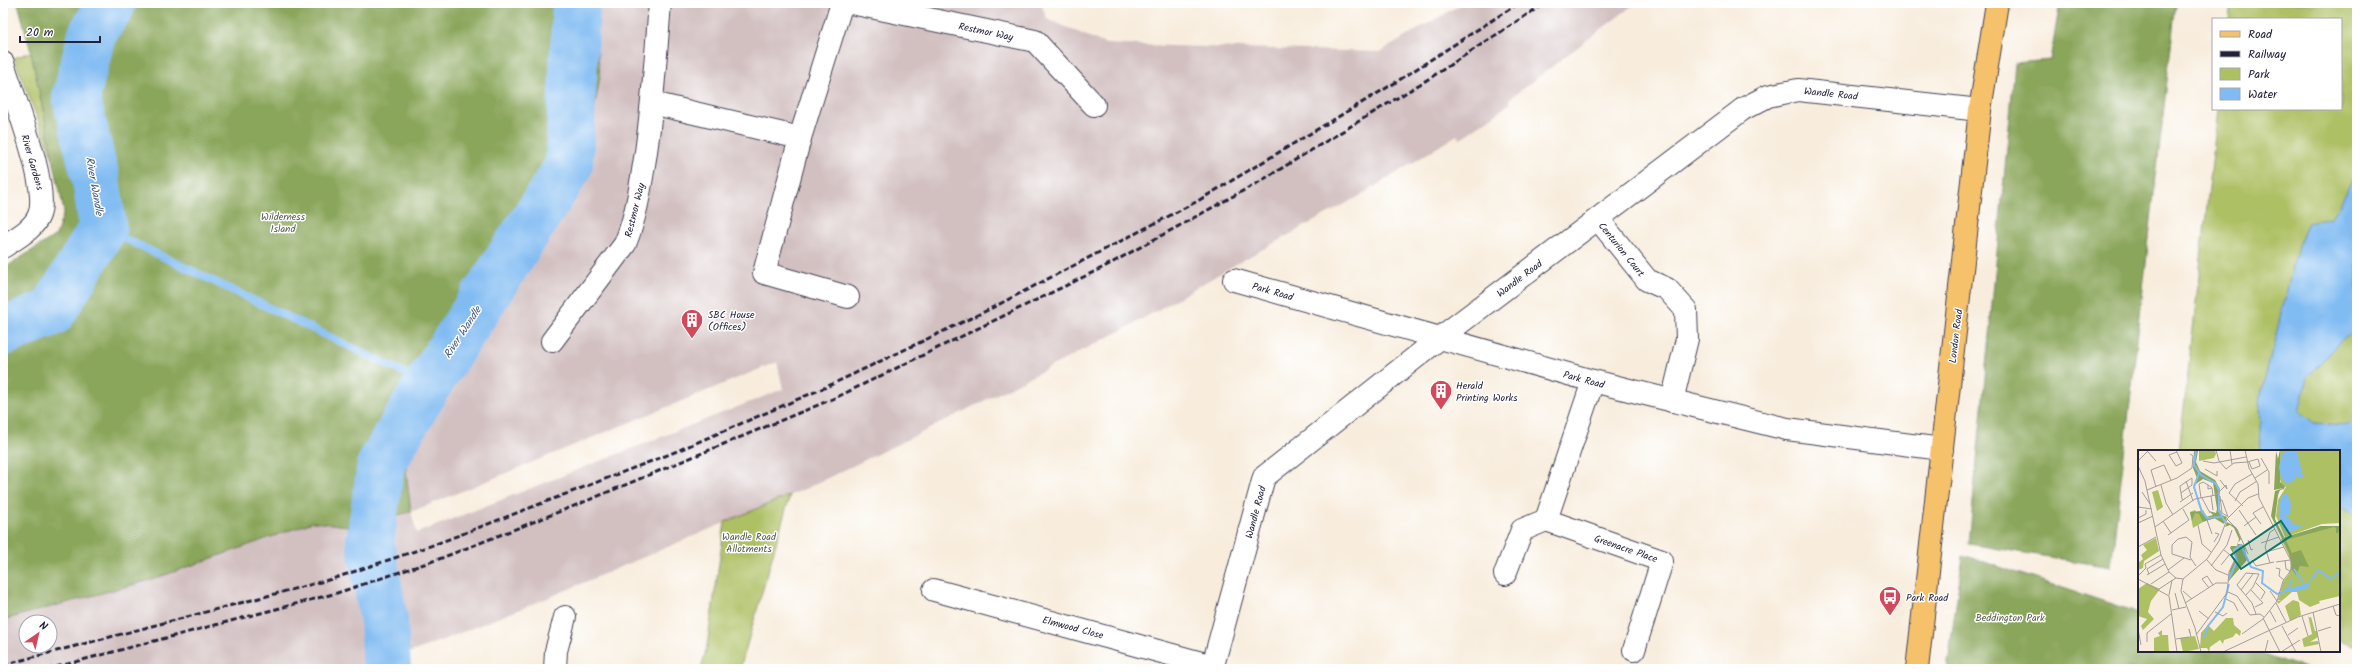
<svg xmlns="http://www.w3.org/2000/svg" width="2360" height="672" font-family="Kalam,sans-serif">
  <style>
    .industrial { fill: #d2bfc0; fill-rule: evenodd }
    .green { fill: #adc064; stroke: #687150 }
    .forest { fill: #8aa65a; stroke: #56644a }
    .water { fill: #80bbf2; stroke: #516e96 }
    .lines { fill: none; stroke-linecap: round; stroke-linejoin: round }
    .stream { stroke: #80bbf2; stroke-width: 8 }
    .river { stroke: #80bbf2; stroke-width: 48 }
    .street-casing { stroke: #424053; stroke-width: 24 }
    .primary-casing { stroke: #424053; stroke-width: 24 }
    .street { stroke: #fff; stroke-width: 22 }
    .primary { stroke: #f5c16b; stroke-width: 22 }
    .rail { stroke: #22223b; stroke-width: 3; stroke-dasharray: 6 3; stroke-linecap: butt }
    .labels { text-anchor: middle; stroke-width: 3; stroke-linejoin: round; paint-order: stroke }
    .street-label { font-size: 10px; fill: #22223b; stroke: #fff }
    .park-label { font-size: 10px; fill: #535949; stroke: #fff }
    .poi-label { font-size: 10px; fill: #22223b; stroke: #fff; text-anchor: start }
    .water-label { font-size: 11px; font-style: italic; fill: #43587b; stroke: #fff }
    .inset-river { fill: none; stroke: #80bbf2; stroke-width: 2 }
    .inset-road { fill: none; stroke: #a29c9c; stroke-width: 1 }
    .view { fill: #0f766e; fill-opacity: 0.15; stroke: #0f766e; stroke-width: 2 }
    .inset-edge { fill: none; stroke: #22223b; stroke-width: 2 }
  </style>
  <rect width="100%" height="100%" fill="#fff"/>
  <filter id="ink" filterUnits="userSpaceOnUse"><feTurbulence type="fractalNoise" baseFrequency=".025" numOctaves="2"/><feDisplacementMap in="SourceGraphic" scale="8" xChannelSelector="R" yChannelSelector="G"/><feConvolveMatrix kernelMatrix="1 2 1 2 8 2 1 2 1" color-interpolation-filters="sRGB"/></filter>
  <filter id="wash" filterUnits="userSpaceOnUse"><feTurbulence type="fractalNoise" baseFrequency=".012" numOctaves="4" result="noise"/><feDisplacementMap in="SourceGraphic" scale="16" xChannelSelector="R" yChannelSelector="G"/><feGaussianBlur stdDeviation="0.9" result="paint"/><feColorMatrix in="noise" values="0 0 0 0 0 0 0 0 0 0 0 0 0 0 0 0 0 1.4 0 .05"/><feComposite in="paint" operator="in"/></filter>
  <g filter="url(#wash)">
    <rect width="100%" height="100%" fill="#f8eddd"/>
    <path class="industrial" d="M 593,3 L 1041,3 L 1047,19 L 1106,44 L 1380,52 L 1463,3 L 1636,3 L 1509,99 L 1511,103 L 1460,139 L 1457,135 L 1358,197 L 1243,260 L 1132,325 L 929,429 L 807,488 L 538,602 L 407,654 L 351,669 L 3,669 L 3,620 L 154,579 L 313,522 L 348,526 L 410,512 L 406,470 L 421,402 L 582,183 L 600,76 ZM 777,362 L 783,389 L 417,533 L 411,512 ZM 26,622 L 50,622 L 50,646 L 26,646 Z"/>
    <g class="green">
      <polygon points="2231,3 2357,3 2357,646 2339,640 2339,451 2179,451 2218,109 2341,109 2341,19 2229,19"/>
      <polygon points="31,52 53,159 14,58"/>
      <polygon points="790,495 740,669 701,669 707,646 725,522"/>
    </g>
    <g class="forest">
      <polygon points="18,3 593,3 600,76 582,183 421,402 406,470 411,512 348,526 313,522 154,579 3,620 3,269 56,235 64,212 31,52"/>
      <polygon points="2060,3 2176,3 2111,567 1969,544 2015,63 2050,60"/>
      <polygon points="1963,555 2139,613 2139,651 2254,651 2308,669 1947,669"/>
    </g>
    <polygon class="water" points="2357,171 2357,330 2340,341 2307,378 2299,411 2314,423 2347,425 2357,423 2357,515 2339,507 2339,451 2261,451 2259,402 2297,250 2308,222 2331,217 2341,202"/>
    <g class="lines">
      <polyline class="stream" points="103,228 428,384"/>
      <g class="river">
        <polyline points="3,332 52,312 103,228 96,179 76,97 92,34 112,3"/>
        <polyline points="387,669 384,621 370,541 381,464 428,384 569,166 576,3"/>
      </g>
    </g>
  </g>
  <g filter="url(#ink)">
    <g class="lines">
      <g class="street-casing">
        <g id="street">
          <polyline points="842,3 800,138 764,273 848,297"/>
          <polyline points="851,3 1035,41 1094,105"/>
          <path d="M 3,63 C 13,95 50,187 39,215 C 33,230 16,238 3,247"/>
          <polyline points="652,103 800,138"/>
          <polyline points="1598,219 1647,280 1667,289 1686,310 1687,339 1672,401"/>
          <polyline points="1234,280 1593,381 1787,429 1942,449"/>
          <path d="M 552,341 L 625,244 C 637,215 641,183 646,152 C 653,102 656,53 660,3"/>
          <polyline points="1546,520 1593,381"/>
          <polyline points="1505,574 1522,530 1546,520 1662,561 1634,650"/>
          <polyline points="934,590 1213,666"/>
          <polyline points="555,669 556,651 565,617"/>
          <polyline points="1212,669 1264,477 1440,338 1743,109 1768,96 1798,90 1980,110"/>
        </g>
      </g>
      <g class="primary-casing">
        <polyline id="primary" points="1917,669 1980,110 1997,3"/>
      </g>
      <use href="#street" class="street"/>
      <use href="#primary" class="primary"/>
      <g class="rail">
        <polyline points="3,665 332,579 436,544 670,454 824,388 988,310 1196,202 1393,84 1519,3"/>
        <polyline points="48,669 337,593 439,559 579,504 835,398 1104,267 1259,182 1430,78 1545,3"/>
      </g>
    </g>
  </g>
  <defs>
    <g id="building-pin" transform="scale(1.15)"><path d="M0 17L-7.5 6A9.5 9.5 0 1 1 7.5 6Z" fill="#d1495b" stroke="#fff"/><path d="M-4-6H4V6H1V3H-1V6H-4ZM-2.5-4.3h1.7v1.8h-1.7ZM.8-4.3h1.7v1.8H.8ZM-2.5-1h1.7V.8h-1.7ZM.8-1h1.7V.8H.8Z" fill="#fff"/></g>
    <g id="bus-pin" transform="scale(1.15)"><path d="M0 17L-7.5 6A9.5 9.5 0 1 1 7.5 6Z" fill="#d1495b" stroke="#fff"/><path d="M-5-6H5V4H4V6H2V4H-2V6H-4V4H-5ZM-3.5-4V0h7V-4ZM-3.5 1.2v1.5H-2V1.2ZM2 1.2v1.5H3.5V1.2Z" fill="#fff"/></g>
  </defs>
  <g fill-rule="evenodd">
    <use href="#building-pin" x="692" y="320"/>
    <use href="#building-pin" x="1441" y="391"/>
    <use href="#bus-pin" x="1890" y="597"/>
  </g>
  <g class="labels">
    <g class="street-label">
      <text transform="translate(986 31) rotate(12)" y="4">Restmor Way</text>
      <text transform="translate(1831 93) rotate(6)" y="4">Wandle Road</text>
      <text transform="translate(33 162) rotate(74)" y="4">River Gardens</text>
      <text transform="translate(634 210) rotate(-76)" y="4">Restmor Way</text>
      <text transform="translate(1622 249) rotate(51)" y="4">Centurion Court</text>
      <text transform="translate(1519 278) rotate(-37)" y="4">Wandle Road</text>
      <text transform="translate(1273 291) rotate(16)" y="4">Park Road</text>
      <text transform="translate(1955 336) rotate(-83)" y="4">London Road</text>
      <text transform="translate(1584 379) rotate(15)" y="4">Park Road</text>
      <text transform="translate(1255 512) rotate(-75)" y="4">Wandle Road</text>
      <text transform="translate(1626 548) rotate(19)" y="4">Greenacre Place</text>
      <text transform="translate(1073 627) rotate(15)" y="4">Elmwood Close</text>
    </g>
    <g class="park-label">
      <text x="283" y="220">Wilderness<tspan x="283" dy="12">Island</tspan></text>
      <text x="749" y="540">Wandle Road<tspan x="749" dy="12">Allotments</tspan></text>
      <text x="2010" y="621">Beddington Park</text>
    </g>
    <g class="poi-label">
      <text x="708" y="318">SBC House<tspan x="708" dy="12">(Offices)</tspan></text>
      <text x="1456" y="389">Herald<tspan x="1456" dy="12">Printing Works</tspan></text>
      <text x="1906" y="601">Park Road</text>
    </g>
    <g class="water-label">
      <text transform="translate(95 186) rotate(80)" y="4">River Wandle</text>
      <text transform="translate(462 332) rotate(-57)" y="4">River Wandle</text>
    </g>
  </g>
  <g transform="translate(2138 450)">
    <rect width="202" height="202" fill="#f8eddd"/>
    <path d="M 61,0 L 77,0 L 78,4 L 76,8 L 61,11 ZM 142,0 L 202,0 L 202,73 L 184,74 L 147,87 L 138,66 L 140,50 L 148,37 L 143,33 L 140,22 ZM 20,40 L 25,57 L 19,61 L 14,42 ZM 57,60 L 59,63 L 65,60 L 70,69 L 55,78 L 52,62 ZM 183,76 L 202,76 L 202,146 L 181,151 L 182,153 L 172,157 L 161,150 L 159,142 L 154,142 L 140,154 L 139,151 L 143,151 L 140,150 L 145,132 L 151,124 L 154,112 L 143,89 ZM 18,88 L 21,101 L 6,111 L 5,118 L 0,120 L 0,113 L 5,109 L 3,105 L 9,100 L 5,95 ZM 9,133 L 22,139 L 13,151 L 10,162 L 16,169 L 5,180 L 3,176 L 9,169 L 0,166 L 0,139 ZM 155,150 L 161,152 L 163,165 L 152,171 L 147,156 ZM 170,165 L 170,168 L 173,167 L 177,181 L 179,181 L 180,187 L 172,192 L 180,191 L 181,194 L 166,197 L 164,189 L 174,184 ZM 88,168 L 95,168 L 96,175 L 103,181 L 102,186 L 98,183 L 95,187 L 86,190 L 85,194 L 82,190 L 72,197 L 71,202 L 69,198 L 62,198 L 63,183 L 70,175 L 76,181 ZM 24,180 L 24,185 L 30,185 L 31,202 L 16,202 L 16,188 L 22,186 L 20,183 ZM 57,186 L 61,199 L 45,202 L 42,188 Z" fill="#adc064"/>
    <path d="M 56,0 L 60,1 L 58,12 L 62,21 L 77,30 L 82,39 L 82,59 L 84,65 L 89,67 L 86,74 L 76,68 L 65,72 L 61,64 L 57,63 L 54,71 L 52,62 L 63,61 L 59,50 L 68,67 L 75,65 L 71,61 L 78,63 L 79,59 L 75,33 L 65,29 L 55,36 L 59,28 L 55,18 ZM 142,0 L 142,32 L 147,36 L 146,39 L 142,40 L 140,45 L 137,69 L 146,87 L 144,88 L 183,76 L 202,76 L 200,83 L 198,83 L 198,78 L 196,77 L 148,90 L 154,103 L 163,100 L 171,117 L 162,116 L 158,125 L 154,120 L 151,103 L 133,66 L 137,41 L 145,38 L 136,40 L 138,1 L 140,9 ZM 89,72 L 98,77 L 103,89 L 99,94 L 104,94 L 107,98 L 109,110 L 90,132 L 92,120 L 98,108 L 92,98 L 93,96 L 99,96 L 100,93 L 101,89 L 96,78 L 92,75 L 87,77 Z" fill="#8aa65a"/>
    <path d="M 153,0 L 159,0 L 165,27 L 161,29 L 159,24 L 157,30 L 149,34 L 143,27 L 141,17 L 144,4 ZM 146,43 L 150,45 L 153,54 L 152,65 L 147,66 L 151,68 L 155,74 L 165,76 L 151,83 L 147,81 L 142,70 L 142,51 ZM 174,127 L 170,138 L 160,141 L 148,142 L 153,138 L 170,133 Z" fill="#80bbf2"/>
    <path class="inset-river" d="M 58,0 L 56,15 L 63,25 L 78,34 L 81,40 L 81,61 L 87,72M 61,23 L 56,37 L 64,62 L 69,68 L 83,67M 156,119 L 165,132M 91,129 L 99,111 L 96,100 L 103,95 L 113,117 L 125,121 L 124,133 L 139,144 L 151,140M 174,129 L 180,120 L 193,129 L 202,122M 144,143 L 151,137 L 154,130M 66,187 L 70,176 L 85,157 L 91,134"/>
    <path class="inset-road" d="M 38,0 L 44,13 L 38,16 L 31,5 L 39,2M 78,0 L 81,11 L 88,19 L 96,13 L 109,12M 92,0 L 94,14M 107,0 L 111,18 L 120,34 L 121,48 L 153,111 L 153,120 L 145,131 L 139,151 L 125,169M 10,2 L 18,11M 123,8 L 131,22 L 131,34M 0,11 L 11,0M 65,11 L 76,13 L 108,7M 109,12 L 120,9 L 122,16 L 114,19 L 111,12M 0,16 L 7,31 L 23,105 L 31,122 L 38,128 L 45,129M 67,19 L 79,26 L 79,21M 117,28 L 129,20M 82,30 L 89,39 L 88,35M 48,31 L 55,51M 23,35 L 28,53 L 35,65M 18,37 L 13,20 L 26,15 L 33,30M 74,38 L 70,39 L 70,35 L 73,37 L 74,38 L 75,46M 9,40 L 39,28 L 54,18 L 55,6 L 52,4M 4,42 L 12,54M 43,43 L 54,35 L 54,28 L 42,36 L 42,37 L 44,49 L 45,50M 73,46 L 75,60M 82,46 L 84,63 L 89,66M 63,48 L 61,34 L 65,32 L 70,35M 64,48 L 72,63M 0,49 L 0,57 L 14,59M 81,50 L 84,50 L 90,67M 97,51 L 102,42 L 119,31M 42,52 L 55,43M 105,56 L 91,43 L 97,34 L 114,24M 101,60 L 118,85M 0,68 L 8,64 L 8,60M 89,69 L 99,79 L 110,104M 25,71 L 33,83M 0,73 L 15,66M 123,74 L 115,63 L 125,57M 60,75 L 64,94 L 73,102M 106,76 L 118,67M 17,77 L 57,49 L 78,45 L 88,35M 74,84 L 69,70 L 76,68M 30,85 L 51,70 L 45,59M 110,90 L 113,100 L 115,99M 76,92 L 81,84 L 77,83M 123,93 L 141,87M 0,97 L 18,87M 128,102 L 146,97M 68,109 L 78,120 L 90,125M 53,110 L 34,104 L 34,95 L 40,89 L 48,87 L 54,92 L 52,107 L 58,116M 114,110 L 118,116 L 136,112M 147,111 L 148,119 L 152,121M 138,112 L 152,110M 132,113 L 127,97 L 132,82 L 137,79M 83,115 L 92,104M 73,116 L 89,95 L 94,80M 138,118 L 142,119 L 141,126 L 146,130M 30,120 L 46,108M 11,124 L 9,119 L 25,109M 9,125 L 27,114M 0,126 L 8,118 L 7,114 L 23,105M 0,129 L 31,146 L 39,202M 118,133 L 127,142 L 123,149M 13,134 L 31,122M 71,138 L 64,129 L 69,126 L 75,135M 21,139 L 38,128M 103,140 L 115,124M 113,140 L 125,153 L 117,157M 45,141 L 54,149M 132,141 L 139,151M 90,142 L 99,146 L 112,165 L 122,164 L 126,167M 37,143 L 41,159M 31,145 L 34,130M 108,145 L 115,137 L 121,124 L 108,123 L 99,135 L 114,153 L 118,164M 88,149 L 96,153 L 100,161M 47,153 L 78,133 L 89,133M 138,153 L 148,172M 195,156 L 198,165 L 202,166M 34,160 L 48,157M 61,161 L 71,169M 132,161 L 138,172M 77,162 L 85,166 L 89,163M 175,162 L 183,202M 164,166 L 170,186M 125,168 L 142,202M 144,176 L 158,202M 0,179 L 3,195M 180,181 L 193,177M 52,183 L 51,179 L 53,187M 104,184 L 125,169M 58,185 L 89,143 L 91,122 L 97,109 L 86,100M 150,185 L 160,178M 38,189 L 51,187M 9,192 L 9,183 L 33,164M 63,202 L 57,178 L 43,141 L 45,129 L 69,109 L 81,91 L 89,69 L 110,48 L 120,44M 85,202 L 160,167 L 202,154M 127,202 L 130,190M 143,202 L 162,190"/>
    <path class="view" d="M 143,71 L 153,86 L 103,119 L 93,105 Z"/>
    <rect width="202" height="202" class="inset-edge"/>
  </g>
  <rect width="2360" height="672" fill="none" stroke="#fff" stroke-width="16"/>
  <rect x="2212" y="18" width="130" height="92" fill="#ffffff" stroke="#a7a7b1"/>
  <rect x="2220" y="31" width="20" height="6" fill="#f5c16b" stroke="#a7a7b1"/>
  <text x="2248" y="38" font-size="12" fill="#22223b">Road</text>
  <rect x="2220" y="51" width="20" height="6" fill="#22223b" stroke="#a7a7b1"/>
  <text x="2248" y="58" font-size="12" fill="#22223b">Railway</text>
  <rect x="2220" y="68" width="20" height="12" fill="#adc064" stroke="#a7a7b1"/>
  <text x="2248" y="78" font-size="12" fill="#22223b">Park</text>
  <rect x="2220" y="88" width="20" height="12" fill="#80bbf2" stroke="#a7a7b1"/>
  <text x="2248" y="98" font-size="12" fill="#22223b">Water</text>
  <g transform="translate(38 634) rotate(34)"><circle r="19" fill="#ffffff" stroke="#a7a7b1"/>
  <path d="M0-3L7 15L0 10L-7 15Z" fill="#d1495b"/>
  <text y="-6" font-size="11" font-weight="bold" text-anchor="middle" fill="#22223b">N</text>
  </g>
  <path d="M20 36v6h80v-6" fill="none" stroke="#22223b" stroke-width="2"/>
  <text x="26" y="36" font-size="12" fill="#22223b" stroke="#ffffff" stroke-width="3" paint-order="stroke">20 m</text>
</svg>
